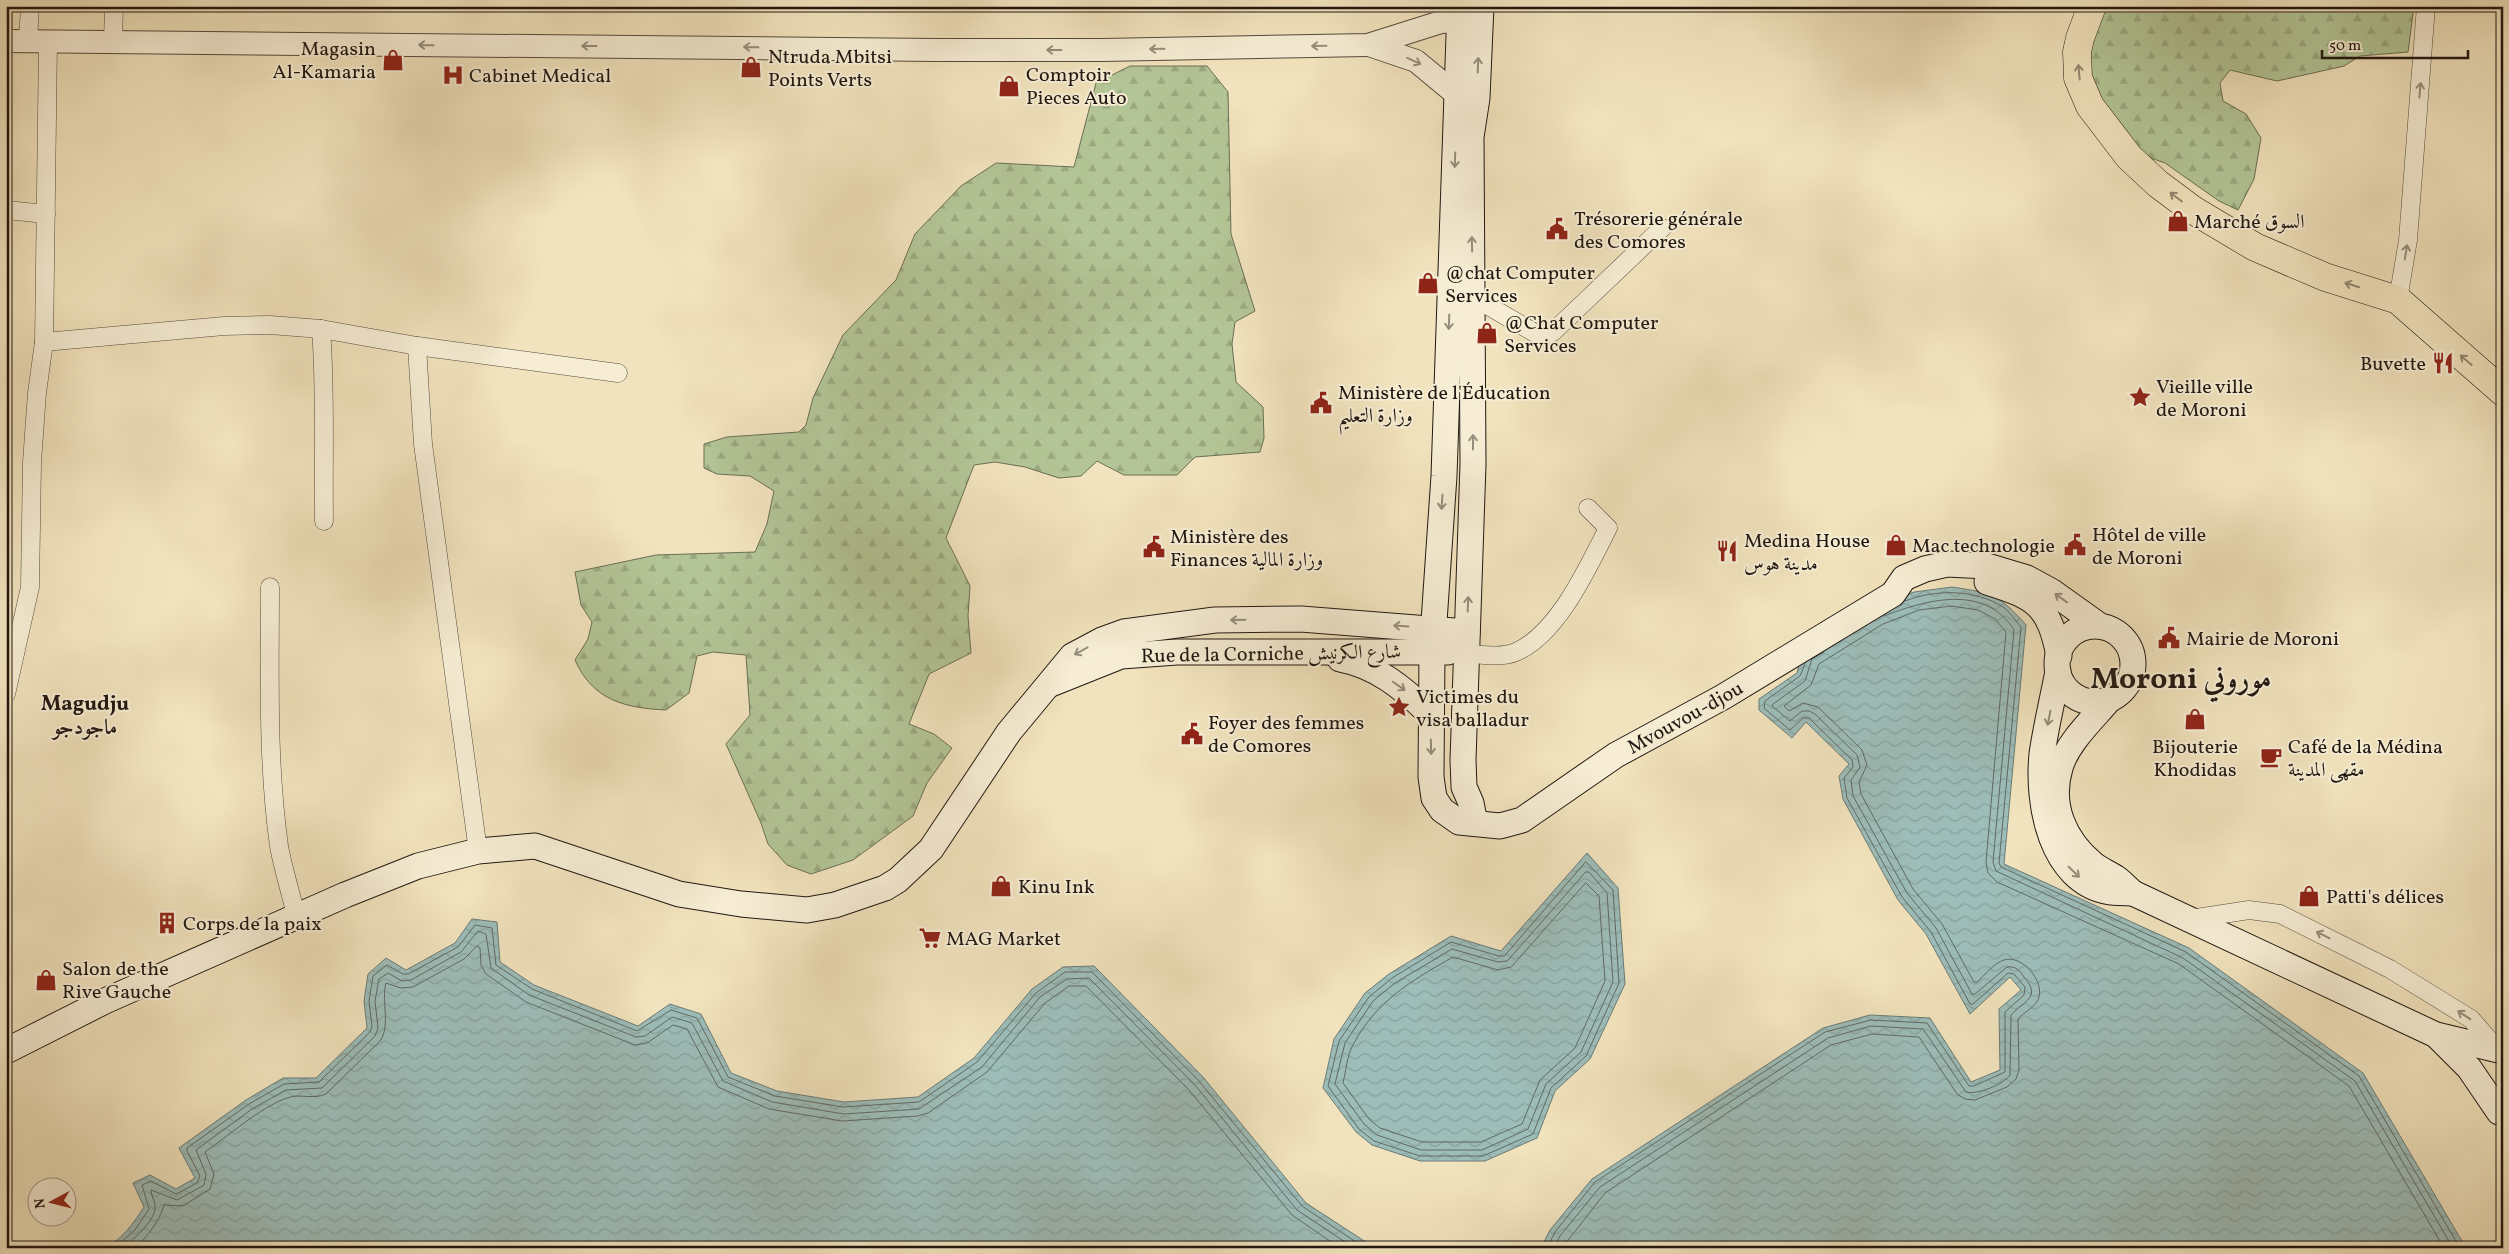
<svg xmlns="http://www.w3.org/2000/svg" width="2509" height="1254" font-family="Vollkorn,Amiri,serif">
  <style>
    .forest { fill: url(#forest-firs); stroke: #6a6e54 }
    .water { fill: url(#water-waves); stroke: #6b7b76 }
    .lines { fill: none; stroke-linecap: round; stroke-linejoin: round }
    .shore { stroke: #5f6a65; stroke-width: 1 }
    .minor-casing { stroke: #554a3c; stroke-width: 19 }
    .tertiary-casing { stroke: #554a3c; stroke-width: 24 }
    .secondary-casing { stroke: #211711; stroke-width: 27 }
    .primary-casing { stroke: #211711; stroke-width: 29 }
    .minor { stroke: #f6edd4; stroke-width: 18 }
    .tertiary { stroke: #f6edd4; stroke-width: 22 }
    .secondary { stroke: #f6edd4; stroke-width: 25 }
    .primary { stroke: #f1e3bd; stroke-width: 28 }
    .oneway { stroke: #968d7c }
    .oneway2 { stroke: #938770 }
    .labels { text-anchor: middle; stroke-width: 4; stroke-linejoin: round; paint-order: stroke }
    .poi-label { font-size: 20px; fill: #211711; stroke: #f6edd4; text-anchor: start }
    .street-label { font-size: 20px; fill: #211711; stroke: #f6edd4 }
    .neighbourhood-label { font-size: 21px; font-weight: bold; fill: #211711; stroke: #f6edd4 }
    .town-label { font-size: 30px; font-weight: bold; fill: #211711; stroke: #f6edd4 }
  </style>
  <defs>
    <pattern id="forest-firs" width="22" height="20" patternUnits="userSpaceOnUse" patternTransform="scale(1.25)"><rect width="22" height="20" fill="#b3c596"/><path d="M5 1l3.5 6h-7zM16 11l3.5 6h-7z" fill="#9aa880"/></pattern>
    <pattern id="water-waves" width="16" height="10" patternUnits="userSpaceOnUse" patternTransform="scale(1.25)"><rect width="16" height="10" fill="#9dbdb9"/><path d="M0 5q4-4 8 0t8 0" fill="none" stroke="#87a29e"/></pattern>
  </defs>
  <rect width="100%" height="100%" fill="#f1e3bd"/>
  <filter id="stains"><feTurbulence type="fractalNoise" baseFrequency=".004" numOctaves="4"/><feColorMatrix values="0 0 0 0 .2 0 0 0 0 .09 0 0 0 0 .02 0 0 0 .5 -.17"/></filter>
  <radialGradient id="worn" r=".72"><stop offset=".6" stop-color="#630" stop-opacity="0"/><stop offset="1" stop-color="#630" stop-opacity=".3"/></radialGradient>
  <g class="forest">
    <polygon points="2108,6 2414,6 2408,52 2360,56 2344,66 2277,81 2230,70 2220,83 2223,101 2246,114 2261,138 2254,179 2238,210 2219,201 2165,163 2136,153 2083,72 2091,22"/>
    <path d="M 1130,66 L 1207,66 L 1228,92 L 1231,234 L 1255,311 L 1235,322 L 1232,344 L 1236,382 L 1263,407 L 1264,438 L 1260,452 L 1195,457 L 1177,475 L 1124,475 L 1097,461 L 1081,476 L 1059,478 L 1025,467 L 995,462 L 974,465 L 946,538 L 970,586 L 968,616 L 971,653 L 929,674 L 909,724 L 934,734 L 952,748 L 927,783 L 913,816 L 853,860 L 811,874 L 787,865 L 768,844 L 761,823 L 726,744 L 750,715 L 746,655 L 713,652 L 697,656 L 689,693 L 666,710 C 626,708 593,701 575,660 L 588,639 L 592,622 L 581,605 L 575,572 L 656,555 L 755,552 L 767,524 L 774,491 L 750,476 L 717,474 L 704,468 L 704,444 L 727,437 L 799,432 L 806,425 L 813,398 L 843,335 L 896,280 L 915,234 L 961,186 L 996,163 L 1074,167 L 1096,83 Z"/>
  </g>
  <g class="water">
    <path d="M 1952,587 C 1991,593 1999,594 2026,625 L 2004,864 L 2189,948 L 2363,1073 L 2466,1248 L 1541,1248 L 1550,1230 L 1592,1179 L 1823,1028 L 1870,1015 L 1930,1018 L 1971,1082 L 2000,1070 L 1999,1009 L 2021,990 L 2010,977 L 1970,1014 L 1926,934 L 1898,900 L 1843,799 L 1839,776 L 1849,764 L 1806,722 L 1792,738 L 1759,710 L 1759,699 L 1797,673 L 1802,652 L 1875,607 L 1914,592 Z"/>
    <polygon points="1587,853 1618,888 1625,984 1590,1059 1555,1091 1537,1138 1485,1161 1420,1161 1372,1145 1356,1132 1323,1088 1334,1039 1365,993 1389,974 1451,936 1501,951"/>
    <path d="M 472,919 L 497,922 L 500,962 L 534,985 L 638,1026 L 670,1004 L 701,1014 L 731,1073 L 777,1091 L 844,1102 L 918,1097 L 974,1058 L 1032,989 L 1063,967 L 1094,966 L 1203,1077 L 1306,1203 L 1375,1248 L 101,1248 C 120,1244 134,1222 144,1207 L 133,1183 L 150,1175 L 176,1189 L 195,1178 L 179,1148 L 246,1100 L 283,1078 L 316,1078 L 367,1028 L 364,1001 L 368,974 L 386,958 L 406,970 L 455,943 Z"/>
  </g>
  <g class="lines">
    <g class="shore">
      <path d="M 1905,601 C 1935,589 1975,589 2003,607 C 2009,611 2016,621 2021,627 L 1999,863 L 2001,867 L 2186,952 L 2359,1076 L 2460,1248"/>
      <path d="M 1884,616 C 1925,600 1985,583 2014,630 L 1993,862 L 1996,871 L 2183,958 L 2355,1081 L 2453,1248"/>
      <polygon points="1586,862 1613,890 1619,983 1586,1056 1551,1088 1533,1134 1483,1156 1420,1156 1374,1141 1359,1129 1328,1086 1339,1041 1369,997 1392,978 1451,942 1499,956 1504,956"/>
      <polygon points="1586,872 1589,872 1607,893 1613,982 1581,1052 1546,1084 1528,1129 1482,1150 1421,1150 1377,1135 1364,1124 1335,1084 1345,1043 1373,1001 1395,983 1452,949 1498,962 1507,961"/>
      <path d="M 1586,883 L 1599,896 L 1605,981 L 1575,1048 L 1540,1080 L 1522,1124 L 1481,1142 L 1422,1142 L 1380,1128 L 1369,1119 L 1343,1083 C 1346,1071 1347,1055 1353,1045 C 1376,1001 1411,981 1453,957 L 1498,970 L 1511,967 Z"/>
      <polyline points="114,1248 135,1230 149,1209 142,1185 151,1181 176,1194 197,1183 200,1176 187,1151 187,1148 249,1104 284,1084 319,1082 370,1032 372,1027 369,1001 373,976 387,965 403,974 408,974 458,947 475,925 492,928 496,965 532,989 637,1031 671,1010 697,1018 728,1077 775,1096 843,1107 919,1102 977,1062 1036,993 1065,972 1092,972 1199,1081 1302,1206 1365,1248"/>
      <path d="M 123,1248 C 133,1240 157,1219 155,1206 C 155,1200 151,1196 151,1190 L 177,1200 L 204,1185 L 206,1174 L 196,1150 L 252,1109 L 286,1090 L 322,1088 L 375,1036 L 378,1028 L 375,1001 L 379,979 L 388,973 L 402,981 L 411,980 L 461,952 L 478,931 L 486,934 L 491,968 L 529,995 L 636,1037 L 645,1036 L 672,1017 L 692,1023 L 723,1081 L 772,1102 L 844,1114 L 919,1109 L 982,1067 L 1040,997 L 1067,979 L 1089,978 L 1195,1085 L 1297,1210 L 1354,1248"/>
      <path d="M 135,1248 C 148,1236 159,1222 164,1205 L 183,1206 L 210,1189 L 214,1174 L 205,1152 C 228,1136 261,1107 287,1098 C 299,1093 313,1100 326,1094 L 380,1041 C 391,1026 381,1001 386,983 L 401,988 L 413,987 L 464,959 L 477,946 L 480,948 L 481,965 L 486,974 L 526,1002 L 635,1045 L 647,1043 L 673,1025 L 687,1029 L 718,1087 L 769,1109 L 842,1121 L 918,1116 L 928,1113 L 987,1072 L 1045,1003 L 1069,986 L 1086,986 L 1189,1090 L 1292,1215 L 1340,1248"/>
      <polyline points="1547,1248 1555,1232 1595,1182 1825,1032 1871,1020 1927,1023 1969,1086 1974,1086 2005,1072 2005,1012 2024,995 2025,987 2014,974 2008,973 1973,1004 1970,1004 1931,932 1902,897 1847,798 1844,778 1853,767 1852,760 1809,718 1803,718 1790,730 1764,708 1765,701 1800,676 1805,664"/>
      <path d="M 1554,1248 L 1560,1236 L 1600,1187 L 1828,1038 L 1871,1026 L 1923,1029 L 1966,1092 C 1978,1095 2004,1084 2010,1075 L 2011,1015 C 2024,1001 2042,997 2024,977 C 2019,970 2016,966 2007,967 L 1975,994 L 1972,994 L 1936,928 L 1907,893 L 1853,796 L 1851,780 L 1860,767 L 1857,755 L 1815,714 L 1809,711 L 1802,711 L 1790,721 L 1772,706 L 1773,704 L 1805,681 L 1812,659 L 1824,652"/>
      <path d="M 1562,1248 L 1605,1193 L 1831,1045 L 1872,1034 L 1919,1037 L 1957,1094 L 1965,1099 L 1975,1100 L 2007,1087 L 2016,1079 L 2019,1070 L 2018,1019 C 2024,1012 2034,1008 2038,1000 C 2046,982 2022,954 2004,960 C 1994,963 1985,975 1977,982 L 1974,982 L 1942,924 L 1913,889 L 1861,794 L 1859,782 L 1867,765 L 1862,750 L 1818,707 L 1803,703 L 1789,711 L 1784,706 L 1811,685 L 1819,664 L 1883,624 L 1919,610 L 1951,606 L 1978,610 L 1995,619 L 2006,632 L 1986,862 L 1988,873 L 1997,882 L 2179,964 L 2349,1086 L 2444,1248"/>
    </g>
    <g class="minor-casing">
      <g id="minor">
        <polyline points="28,41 30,6"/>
        <polyline points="113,41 114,6"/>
        <polyline points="6,210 46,214"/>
        <polyline points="1462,296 1473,297 1542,337 1553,332 1662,228"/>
        <polyline points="2398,300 2408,240 2426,6"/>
        <path d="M 321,329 C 326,393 323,457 324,521"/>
        <polyline points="44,342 224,326 270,325 321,329 417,346 618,373"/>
        <polyline points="417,346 423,444 478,851"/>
        <path d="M 270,587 C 270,674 267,760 279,846 C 283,869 291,893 296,916"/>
        <path d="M 1466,653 C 1481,655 1502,658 1516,652 C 1558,634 1588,567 1608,528 L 1588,508"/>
        <polyline points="6,694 30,587 32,462 37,393 44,342 48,41"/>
        <polyline points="2190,919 2249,910 2280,914 2390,969 2471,1019 2498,1050"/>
      </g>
    </g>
    <g class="tertiary-casing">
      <g id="tertiary">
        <polyline points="6,41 936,50 1102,50 1368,45 1441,22 1476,20"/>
        <polyline points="1369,45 1416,61 1457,95 1472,97"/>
      </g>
    </g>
    <g class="secondary-casing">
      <g id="secondary">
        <polyline points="1460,6 1444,476 1432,651 1431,777 1434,798 1442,810 1459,822 1500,826 1522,820 1616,755 1723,697 1893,594 1904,578 1925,569 1947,564 1987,566 2027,578 2051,591 2100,626"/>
        <path d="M 1987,582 C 2035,597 2049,604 2059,656"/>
        <circle cx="2095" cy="664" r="38"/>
        <path d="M 1340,659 C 1377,666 1403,688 1430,714"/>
        <path d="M 2058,671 C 2053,698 2046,726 2042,754 C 2037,803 2050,882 2110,892 C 2117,893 2126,893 2133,893"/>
        <polyline points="1051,684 1121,656 1177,652 1448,652"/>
        <path d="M 2109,700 C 2092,720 2067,743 2060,768 C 2049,805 2064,840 2093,864 C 2100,870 2109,873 2116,878 C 2122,882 2127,888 2133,893 L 2436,1035 L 2503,1051"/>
        <polyline points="1475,823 1471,803 1464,787 1463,760 1473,464 1471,137 1477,98 1481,6"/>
        <polyline points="2436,1035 2469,1068 2499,1112"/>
        <polyline points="6,1051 105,1001 345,895 418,866 478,851 535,846 679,894 741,904 807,910 835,905 885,888 898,880 931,849 1009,732 1072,656 1102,640 1124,632 1215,620 1301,619 1467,632"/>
      </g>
    </g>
    <g class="primary-casing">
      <polyline id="primary" points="2092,6 2080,38 2077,52 2078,78 2090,106 2129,157 2158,184 2193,210 2255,247 2325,277 2398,300 2503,392"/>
    </g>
    <use href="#minor" class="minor"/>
    <use href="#tertiary" class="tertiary"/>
    <use href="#secondary" class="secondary"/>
    <use href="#primary" class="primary"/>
  </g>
  <defs><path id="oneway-shaft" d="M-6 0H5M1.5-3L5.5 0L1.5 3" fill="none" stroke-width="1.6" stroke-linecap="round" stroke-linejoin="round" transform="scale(1.25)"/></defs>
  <g class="oneway">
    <use href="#oneway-shaft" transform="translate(426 45) rotate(-179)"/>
    <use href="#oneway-shaft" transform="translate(589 46) rotate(-180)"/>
    <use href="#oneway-shaft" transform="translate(1319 46) rotate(179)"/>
    <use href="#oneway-shaft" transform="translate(751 47) rotate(-179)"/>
    <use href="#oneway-shaft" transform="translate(1157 49) rotate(179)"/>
    <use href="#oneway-shaft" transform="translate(1054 50) rotate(180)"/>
    <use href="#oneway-shaft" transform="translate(1414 61) rotate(25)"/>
    <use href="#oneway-shaft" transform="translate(1478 65) rotate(-88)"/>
    <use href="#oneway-shaft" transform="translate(2420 90) rotate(-85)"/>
    <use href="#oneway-shaft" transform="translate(1455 160) rotate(92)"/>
    <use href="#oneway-shaft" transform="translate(1472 244) rotate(-91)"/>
    <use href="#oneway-shaft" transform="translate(2406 252) rotate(-81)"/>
    <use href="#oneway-shaft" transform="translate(1449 322) rotate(92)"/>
    <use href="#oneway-shaft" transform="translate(1473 442) rotate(-90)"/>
    <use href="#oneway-shaft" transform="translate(1442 502) rotate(94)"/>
    <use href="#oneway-shaft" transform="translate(2061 598) rotate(-144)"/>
    <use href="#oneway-shaft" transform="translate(1468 604) rotate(-88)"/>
    <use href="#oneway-shaft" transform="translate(1238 620) rotate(179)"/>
    <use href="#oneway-shaft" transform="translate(1401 626) rotate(-176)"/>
    <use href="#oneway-shaft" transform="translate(1081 651) rotate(151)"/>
    <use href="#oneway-shaft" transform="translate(1399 686) rotate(35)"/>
    <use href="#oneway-shaft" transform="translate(2049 718) rotate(101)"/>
    <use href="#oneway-shaft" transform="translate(1431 747) rotate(89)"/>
    <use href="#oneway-shaft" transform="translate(2074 872) rotate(44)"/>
    <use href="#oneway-shaft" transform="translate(2323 935) rotate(-153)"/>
    <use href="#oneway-shaft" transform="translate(2464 1015) rotate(-147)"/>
  </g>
  <g class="oneway2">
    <use href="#oneway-shaft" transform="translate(2079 72) rotate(-95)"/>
    <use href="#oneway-shaft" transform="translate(2176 197) rotate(-143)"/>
    <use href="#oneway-shaft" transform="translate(2352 285) rotate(-162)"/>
    <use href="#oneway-shaft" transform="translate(2466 360) rotate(-139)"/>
  </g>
  <defs>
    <g id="shop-bare" transform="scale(1.725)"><path d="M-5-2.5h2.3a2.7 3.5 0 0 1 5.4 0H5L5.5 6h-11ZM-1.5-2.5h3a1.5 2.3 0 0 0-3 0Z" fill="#8f2418" stroke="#f6edd4" stroke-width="2.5" paint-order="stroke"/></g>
    <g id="hospital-bare" transform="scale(1.725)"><path d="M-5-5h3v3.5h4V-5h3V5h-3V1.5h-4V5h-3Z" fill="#8f2418" stroke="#f6edd4" stroke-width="2.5" paint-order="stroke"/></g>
    <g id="civic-bare" transform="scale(1.725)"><path d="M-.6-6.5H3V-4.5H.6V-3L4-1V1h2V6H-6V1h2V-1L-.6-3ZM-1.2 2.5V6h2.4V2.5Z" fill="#8f2418" stroke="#f6edd4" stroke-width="2.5" paint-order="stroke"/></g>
    <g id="restaurant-bare" transform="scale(1.725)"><path d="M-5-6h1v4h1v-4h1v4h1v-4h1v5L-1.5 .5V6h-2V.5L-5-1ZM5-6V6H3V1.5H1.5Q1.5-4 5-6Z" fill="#8f2418" stroke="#f6edd4" stroke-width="2.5" paint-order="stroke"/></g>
    <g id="sight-bare" transform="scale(1.725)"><path d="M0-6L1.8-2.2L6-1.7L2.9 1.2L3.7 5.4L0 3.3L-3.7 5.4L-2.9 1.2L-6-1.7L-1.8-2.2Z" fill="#8f2418" stroke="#f6edd4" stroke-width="2.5" paint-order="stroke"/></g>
    <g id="cafe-bare" transform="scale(1.725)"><path d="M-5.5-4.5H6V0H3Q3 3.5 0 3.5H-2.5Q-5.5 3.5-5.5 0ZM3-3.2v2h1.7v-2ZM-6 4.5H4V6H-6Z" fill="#8f2418" stroke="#f6edd4" stroke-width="2.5" paint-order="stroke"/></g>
    <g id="building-bare" transform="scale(1.725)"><path d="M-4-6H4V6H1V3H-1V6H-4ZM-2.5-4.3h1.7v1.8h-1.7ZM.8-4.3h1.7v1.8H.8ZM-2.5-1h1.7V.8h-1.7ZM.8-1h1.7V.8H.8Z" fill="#8f2418" stroke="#f6edd4" stroke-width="2.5" paint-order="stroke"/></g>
    <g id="supermarket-bare" transform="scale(1.725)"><path d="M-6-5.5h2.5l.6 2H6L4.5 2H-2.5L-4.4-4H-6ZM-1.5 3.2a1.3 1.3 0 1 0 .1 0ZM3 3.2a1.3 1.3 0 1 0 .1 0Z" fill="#8f2418" stroke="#f6edd4" stroke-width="2.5" paint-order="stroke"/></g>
  </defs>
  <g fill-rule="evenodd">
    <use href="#shop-bare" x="393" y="60"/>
    <use href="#shop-bare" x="751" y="67"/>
    <use href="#hospital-bare" x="453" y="75"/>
    <use href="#shop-bare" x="1009" y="86"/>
    <use href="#shop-bare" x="2178" y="221"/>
    <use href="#civic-bare" x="1557" y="229"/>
    <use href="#shop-bare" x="1428" y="283"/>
    <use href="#shop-bare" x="1487" y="333"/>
    <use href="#restaurant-bare" x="2443" y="363"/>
    <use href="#sight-bare" x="2140" y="397"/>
    <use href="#civic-bare" x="1321" y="403"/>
    <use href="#shop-bare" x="1896" y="545"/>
    <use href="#civic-bare" x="2075" y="545"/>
    <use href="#civic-bare" x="1154" y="547"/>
    <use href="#restaurant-bare" x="1727" y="551"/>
    <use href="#civic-bare" x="2169" y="638"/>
    <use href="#sight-bare" x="1399" y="707"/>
    <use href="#shop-bare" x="2195" y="719"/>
    <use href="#civic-bare" x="1192" y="734"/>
    <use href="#cafe-bare" x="2271" y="757"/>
    <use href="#shop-bare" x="1001" y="886"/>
    <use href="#shop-bare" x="2309" y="896"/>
    <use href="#building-bare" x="167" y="923"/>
    <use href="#supermarket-bare" x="930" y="938"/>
    <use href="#shop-bare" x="46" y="980"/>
  </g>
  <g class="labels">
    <g class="poi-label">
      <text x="376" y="55" text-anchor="end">Magasin<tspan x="376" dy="23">Al-Kamaria</tspan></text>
      <text x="768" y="63">Ntruda Mbitsi<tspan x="768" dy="23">Points Verts</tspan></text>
      <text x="1026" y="81">Comptoir<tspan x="1026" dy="23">Pieces Auto</tspan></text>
      <text x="469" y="82">Cabinet Medical</text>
      <text x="1574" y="225">Trésorerie générale<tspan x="1574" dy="23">des Comores</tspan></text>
      <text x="2194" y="228">Marché السوق</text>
      <text x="1445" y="279">@chat Computer<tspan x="1445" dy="23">Services</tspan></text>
      <text x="1504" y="329">@Chat Computer<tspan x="1504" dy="23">Services</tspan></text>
      <text x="2426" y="370" text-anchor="end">Buvette</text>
      <text x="2156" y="393">Vieille ville<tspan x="2156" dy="23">de Moroni</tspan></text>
      <text x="1338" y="399">Ministère de l'Éducation<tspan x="1338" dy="23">وزارة التعليم</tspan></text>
      <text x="2092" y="541">Hôtel de ville<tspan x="2092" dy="23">de Moroni</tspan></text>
      <text x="1170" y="543">Ministère des<tspan x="1170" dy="23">Finances وزارة المالية</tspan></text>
      <text x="1744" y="547">Medina House<tspan x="1744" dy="23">مدينة هوس</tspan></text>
      <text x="1912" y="552">Mac technologie</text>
      <text x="2186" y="645">Mairie de Moroni</text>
      <text x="1416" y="703">Victimes du<tspan x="1416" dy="23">visa balladur</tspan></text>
      <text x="1208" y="729">Foyer des femmes<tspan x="1208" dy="23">de Comores</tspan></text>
      <text x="2195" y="753" text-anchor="middle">Bijouterie<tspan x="2195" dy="23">Khodidas</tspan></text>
      <text x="2288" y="753">Café de la Médina<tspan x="2288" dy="23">مقهى المدينة</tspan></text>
      <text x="1018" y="893">Kinu Ink</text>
      <text x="2326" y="903">Patti's délices</text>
      <text x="183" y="930">Corps de la paix</text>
      <text x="946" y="945">MAG Market</text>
      <text x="62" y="975">Salon de the<tspan x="62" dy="23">Rive Gauche</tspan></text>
    </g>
    <g class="street-label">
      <text transform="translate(1271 653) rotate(-1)" y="7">Rue de la Corniche شارع الكرنيش</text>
      <text transform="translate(1685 717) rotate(-29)" y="7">Mvouvou-djou</text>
    </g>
    <g class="neighbourhood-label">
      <text x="85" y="710">Magudju<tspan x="85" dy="24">ماجودجو</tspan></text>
    </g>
    <g class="town-label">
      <text x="2181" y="688">Moroni موروني</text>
    </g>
  </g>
  <rect width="2509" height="1254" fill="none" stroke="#f1e3bd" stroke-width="25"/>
  <rect x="8" y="8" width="2494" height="1239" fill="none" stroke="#211711" stroke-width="2.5"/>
  <rect x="12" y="12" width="2484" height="1229" fill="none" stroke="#211711"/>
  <g transform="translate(52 1202) rotate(263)"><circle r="24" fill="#f6edd4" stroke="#a19786"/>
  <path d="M0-4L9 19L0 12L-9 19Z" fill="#8f2418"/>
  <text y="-8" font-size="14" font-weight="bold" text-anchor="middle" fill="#211711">N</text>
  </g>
  <path d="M2322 50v8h146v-8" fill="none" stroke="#211711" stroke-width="2.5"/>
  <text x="2329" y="50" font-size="15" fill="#211711" stroke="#f6edd4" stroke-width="4" paint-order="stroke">50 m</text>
  <rect width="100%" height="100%" filter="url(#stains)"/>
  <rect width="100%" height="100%" fill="url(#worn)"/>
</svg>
